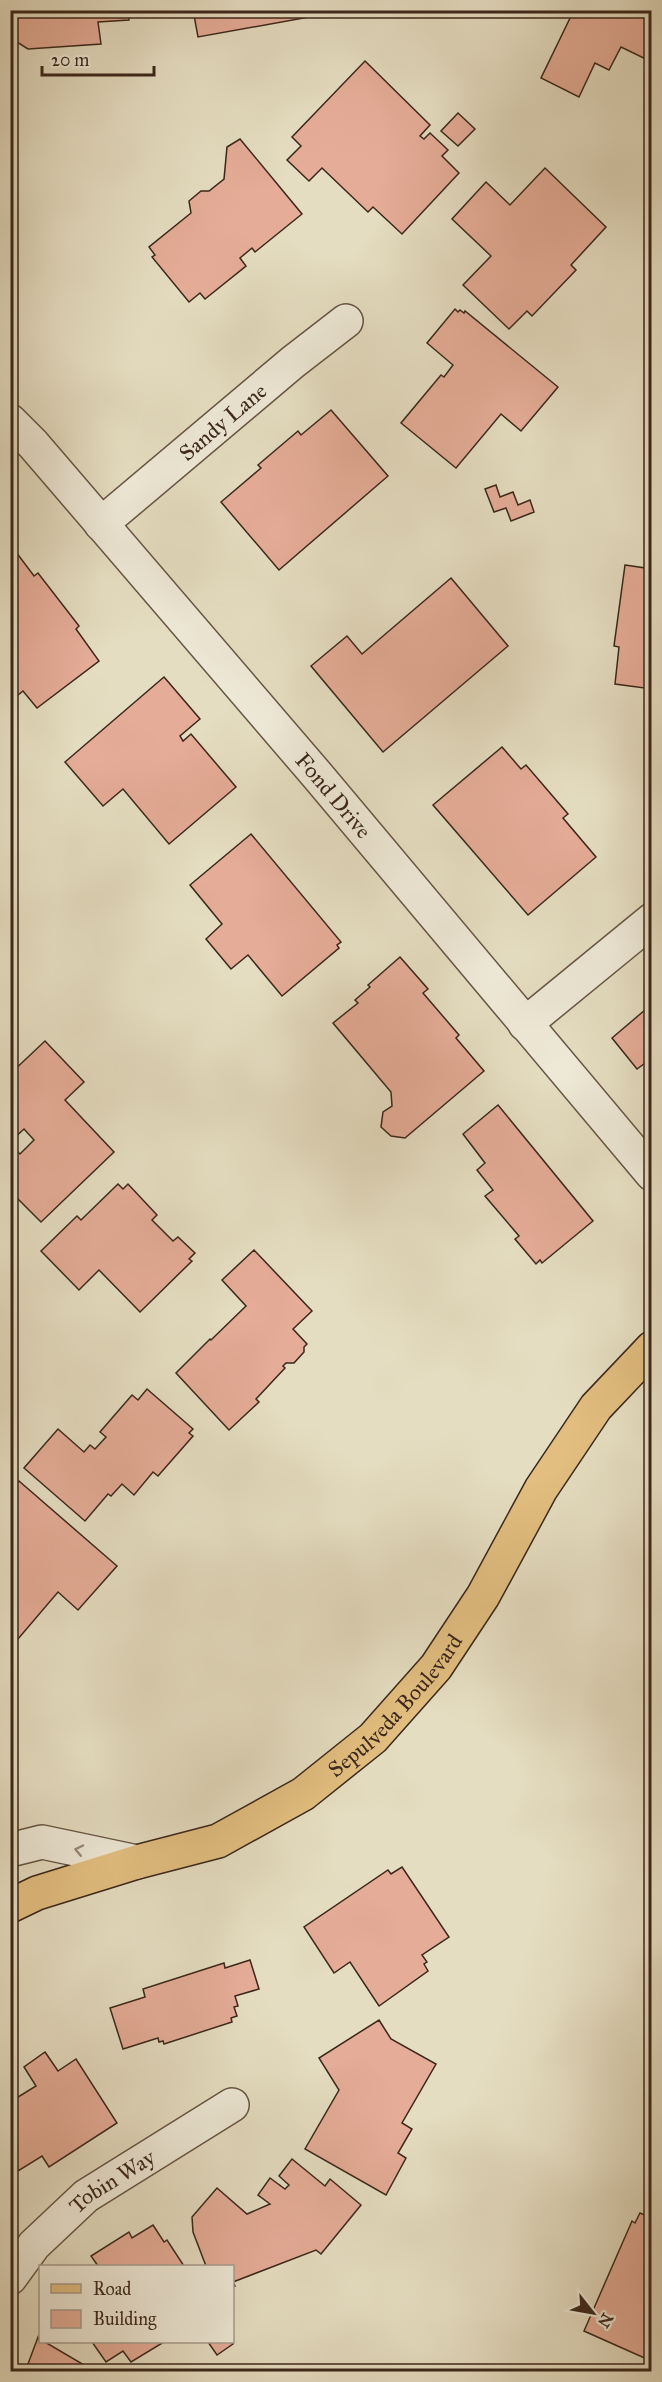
<svg xmlns="http://www.w3.org/2000/svg" width="662" height="2382" font-family="'IM FELL Great Primer',serif">
  <style>
    .building { fill: #e5ac97; stroke: #3b271b; stroke-width: 1.5 }
    .lines { fill: none; stroke-linecap: round; stroke-linejoin: round }
    .minor-casing { stroke: #665444; stroke-width: 36 }
    .major-casing { stroke: #3b271b; stroke-width: 36 }
    .minor { stroke: #eee9d7; stroke-width: 33 }
    .major { stroke: #e2be80; stroke-width: 33 }
    .oneway { stroke: #948879 }
    .labels { text-anchor: middle; stroke-width: 6; stroke-linejoin: round; paint-order: stroke }
    .street-label { font-size: 22px; fill: #3b271b; stroke: #eee9d7 }
  </style>
  <rect width="100%" height="100%" fill="#e5ddc1"/>
  <filter id="stains"><feTurbulence type="fractalNoise" baseFrequency=".00333" numOctaves="4"/><feColorMatrix values="0 0 0 0 .2 0 0 0 0 .09 0 0 0 0 .02 0 0 0 .5 -.17"/></filter>
  <radialGradient id="worn" r=".72"><stop offset=".6" stop-color="#630" stop-opacity="0"/><stop offset="1" stop-color="#630" stop-opacity=".3"/></radialGradient>
  <g class="building">
    <polygon points="10,10 128,10 129,20 98,22 101,44 28,49 17,42 10,42"/>
    <polygon points="193,10 336,10 337,12 198,37"/>
    <polygon points="574,10 652,10 652,62 621,47 609,70 595,63 579,97 541,78"/>
    <polygon points="365,61 430,125 420,136 424,139 430,133 448,150 442,156 459,173 402,234 373,207 368,212 322,168 309,181 287,160 301,146 292,137"/>
    <polygon points="458,113 475,129 458,146 441,131"/>
    <polygon points="240,139 302,214 255,252 252,248 240,258 246,266 205,299 200,293 189,302 152,257 155,255 149,247 191,213 189,201 201,191 209,191 224,179 227,147"/>
    <polygon points="545,168 606,227 571,265 576,270 532,316 527,311 509,329 463,285 491,256 452,219 486,182 510,205"/>
    <polygon points="455,309 458,312 460,310 464,313 465,311 558,387 521,431 501,414 456,468 401,423 441,375 444,377 453,365 427,343"/>
    <polygon points="331,410 388,476 279,570 221,502 261,468 258,465 298,431 301,435"/>
    <polygon points="496,485 500,497 513,492 518,505 530,500 534,512 511,521 506,508 494,512 485,489"/>
    <polygon points="10,544 34,576 38,573 79,626 76,629 99,661 37,708 23,691 18,695 10,686"/>
    <polygon points="625,565 652,569 652,689 615,684 619,647 614,646"/>
    <polygon points="451,578 508,646 383,752 311,666 347,636 362,654"/>
    <polygon points="164,677 200,719 180,736 183,741 191,734 236,787 169,844 123,789 103,806 65,762"/>
    <polygon points="502,747 521,769 526,765 568,814 563,818 596,857 528,915 433,805"/>
    <polygon points="251,834 341,942 337,945 339,948 282,996 248,955 231,969 206,939 222,924 190,885"/>
    <polygon points="400,957 428,989 423,993 459,1035 456,1038 484,1071 405,1138 391,1136 381,1127 383,1112 392,1106 391,1092 333,1023 358,1003 355,1000 370,987 368,985"/>
    <polygon points="652,1004 652,1073 644,1064 637,1069 612,1038"/>
    <polygon points="45,1041 84,1082 65,1100 114,1152 41,1222 10,1191 10,1144 20,1154 34,1140 24,1129 10,1142 10,1074"/>
    <polygon points="498,1105 593,1221 542,1263 540,1260 536,1264 515,1239 519,1236 485,1196 493,1190 477,1170 485,1163 463,1134"/>
    <polygon points="118,1184 123,1189 128,1184 157,1215 152,1220 173,1241 178,1237 195,1253 189,1259 192,1261 140,1312 99,1270 79,1290 41,1251 77,1216 81,1220"/>
    <polygon points="254,1250 312,1311 293,1329 307,1344 304,1347 304,1352 294,1363 286,1363 283,1366 285,1368 256,1399 259,1402 229,1430 176,1373 210,1339 211,1340 246,1306 222,1280"/>
    <polygon points="147,1389 193,1429 189,1433 193,1436 158,1476 153,1472 134,1495 122,1484 111,1496 108,1494 85,1521 24,1468 58,1429 84,1452 90,1445 95,1449 106,1437 100,1432 132,1395 138,1400"/>
    <polygon points="19,1481 117,1566 78,1610 58,1592 12,1646 10,1490"/>
    <polygon points="402,1867 449,1937 422,1955 427,1962 424,1964 428,1971 379,2006 350,1962 334,1973 304,1927 388,1870 391,1874"/>
    <polygon points="250,1960 259,1989 235,1996 238,2006 234,2007 237,2016 231,2018 232,2022 164,2044 163,2041 159,2042 158,2038 123,2049 110,2008 145,1997 143,1989 224,1963 225,1968"/>
    <polygon points="379,2020 391,2039 436,2064 402,2123 412,2129 398,2153 406,2158 386,2195 305,2149 339,2090 319,2058"/>
    <polygon points="45,2052 58,2071 76,2059 117,2123 49,2167 42,2156 10,2176 10,2102 36,2086 24,2067"/>
    <polygon points="292,2159 325,2186 330,2179 361,2205 321,2254 316,2250 233,2282 235,2286 232,2287 232,2266 206,2266 193,2232 192,2217 217,2188 247,2214 270,2204 258,2195 270,2178 285,2189 289,2185 279,2176"/>
    <polygon points="640,2213 652,2218 652,2355 649,2360 584,2331 632,2221 635,2223"/>
    <polygon points="153,2225 164,2242 167,2240 184,2266 98,2266 91,2256 129,2232 132,2238"/>
    <polygon points="38,2337 40,2342 45,2342 96,2372 25,2372"/>
    <polygon points="92,2342 164,2342 131,2362 123,2351 106,2362"/>
    <polygon points="208,2342 231,2342 233,2344 217,2355"/>
  </g>
  <g class="lines">
    <g class="minor-casing">
      <g id="minor">
        <path id="s1" d="M 10,421 L 33,444 L 317,775 L 652,1174"/>
        <path id="s2" d="M 101,524 L 293,362 L 346,321"/>
        <polyline points="525,1024 652,920"/>
        <polyline points="10,1850 42,1842 137,1862"/>
        <path id="s3" d="M 10,2278 L 34,2245 L 86,2196 L 232,2105"/>
      </g>
    </g>
    <g class="major-casing">
      <g id="major">
        <path id="s4" d="M 10,1906 L 37,1893 L 137,1862 L 218,1841 L 303,1794 L 373,1738 L 436,1667 L 483,1596 L 541,1489 L 596,1407 L 652,1348"/>
      </g>
    </g>
    <use href="#minor" class="minor"/>
    <use href="#major" class="major"/>
  </g>
  <defs><path id="oneway-chevron" d="M-2-3.5L2.5 0L-2 3.5" fill="none" stroke-width="1.6" stroke-linecap="round" stroke-linejoin="round" transform="scale(1.5)"/></defs>
  <use class="oneway" href="#oneway-chevron" transform="translate(79 1850) rotate(-168)"/>
  <g class="labels">
    <g class="street-label">
      <text dy="8" stroke="none"><textPath href="#s2" startOffset="159">Sandy Lane</textPath></text>
      <text dy="8" stroke="none"><textPath href="#s1" startOffset="495">Fond Drive</textPath></text>
      <text dy="8" stroke="none"><textPath href="#s4" startOffset="444">Sepulveda Boulevard</textPath></text>
      <text dy="8" stroke="none"><textPath href="#s3" startOffset="142">Tobin Way</textPath></text>
    </g>
  </g>
  <rect width="662" height="2382" fill="none" stroke="#e5ddc1" stroke-width="36"/>
  <rect x="12" y="12" width="638" height="2358" fill="none" stroke="#3b271b" stroke-width="3"/>
  <rect x="18" y="18" width="626" height="2346" fill="none" stroke="#3b271b" stroke-width="1.5"/>
  <rect x="39" y="2265" width="195" height="78" fill="#eee9d7" stroke="#a69b8c" stroke-width="1.5"/>
  <rect x="51" y="2284" width="30" height="9" fill="#e2be80" stroke="#a69b8c" stroke-width="1.5"/>
  <text x="93" y="2295" font-size="18" fill="#3b271b">Road</text>
  <rect x="51" y="2310" width="30" height="18" fill="#e5ac97" stroke="#a69b8c" stroke-width="1.5"/>
  <text x="93" y="2325" font-size="18" fill="#3b271b">Building</text>
  <g transform="translate(593 2313) rotate(121)" stroke="#eee9d7" stroke-width="4.5" paint-order="stroke">
  <path d="M0-4.5L10 22L0 15L-10 22Z" fill="#3b271b"/>
  <text y="-9" font-size="16" font-weight="bold" text-anchor="middle" fill="#3b271b">N</text>
  </g>
  <path d="M42 66v9h112v-9" fill="none" stroke="#3b271b" stroke-width="3"/>
  <text x="51" y="66" font-size="18" fill="#3b271b" stroke="#eee9d7" stroke-width="4.5" paint-order="stroke">20 m</text>
  <rect width="100%" height="100%" filter="url(#stains)"/>
  <rect width="100%" height="100%" fill="url(#worn)"/>
</svg>
